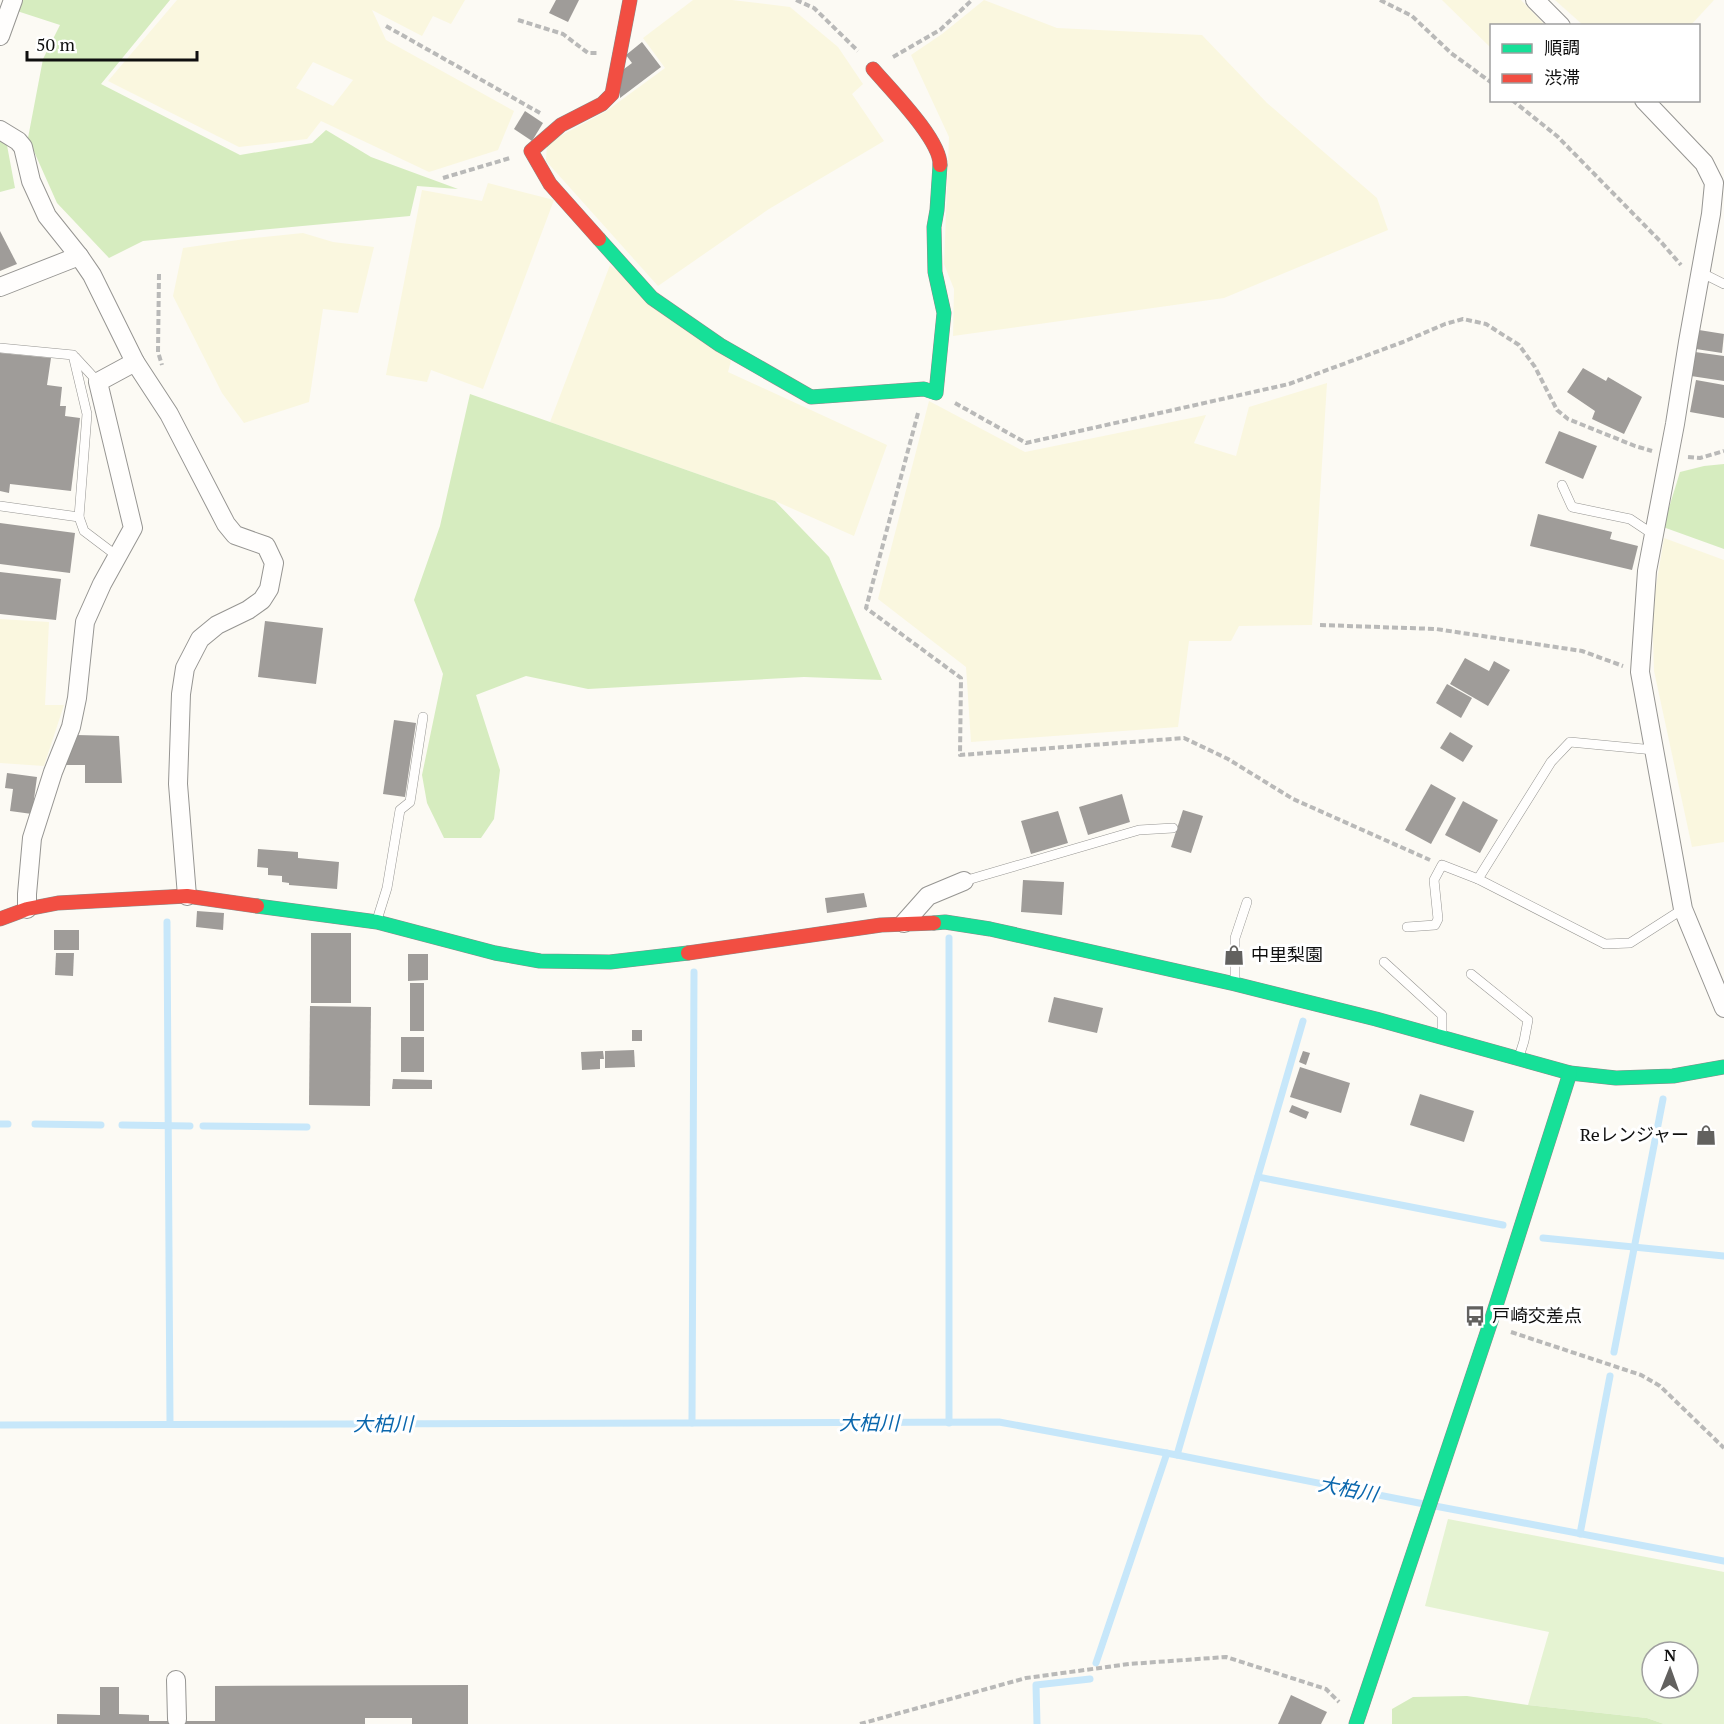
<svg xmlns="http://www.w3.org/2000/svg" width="1724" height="1724" font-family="'PT Serif','Noto Sans JP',serif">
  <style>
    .farmland { fill: #faf7df; fill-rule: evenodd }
    .green { fill: #e5f3d2; fill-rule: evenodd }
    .forest { fill: #d6ecbf }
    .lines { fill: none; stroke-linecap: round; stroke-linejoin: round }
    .stream { stroke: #c7e7fa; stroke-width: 7 }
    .building { fill: #9f9c99 }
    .lane-casing { stroke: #969592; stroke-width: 10 }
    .street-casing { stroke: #969592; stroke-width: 20 }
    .fast-casing { stroke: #8c8b89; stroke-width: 15 }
    .jam-casing { stroke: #8c8b89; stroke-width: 15 }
    .path { stroke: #b9b9b8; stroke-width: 4; stroke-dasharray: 6 3; stroke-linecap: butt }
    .lane { stroke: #fffefd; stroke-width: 9 }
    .street { stroke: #fffefd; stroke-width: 18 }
    .fast { stroke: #16e098; stroke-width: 14 }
    .jam { stroke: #f24e42; stroke-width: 14 }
    .labels { text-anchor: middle; stroke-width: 6; stroke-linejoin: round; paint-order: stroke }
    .poi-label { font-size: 18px; fill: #0f0f0f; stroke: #fff; text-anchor: start }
    .water-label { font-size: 20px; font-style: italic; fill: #0b67ad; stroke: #fff }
  </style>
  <rect width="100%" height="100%" fill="#fcfaf4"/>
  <g class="farmland">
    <path d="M 177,0 L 465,0 L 451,24 L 433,16 L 422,36 L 372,10 L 386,40 L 514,111 L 498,150 L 429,172 L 321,121 L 307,139 L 239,147 L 108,81 ZM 313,62 L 353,80 L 333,106 L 296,88 Z"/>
    <polygon points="693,0 732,0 790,7 838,47 863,84 852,94 884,141 769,209 658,286 546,161 547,143 605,112 665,68 643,38"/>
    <polygon points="984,0 1057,28 1202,35 1267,103 1377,198 1388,230 1224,298 953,336 954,289 944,264 949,137 911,55 942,34"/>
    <polygon points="1442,0 1521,0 1545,25 1492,26 1491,48"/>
    <polygon points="1555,0 1714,0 1690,26 1583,25"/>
    <polygon points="488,183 554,200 483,389 431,370 427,382 386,375 422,190 482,201"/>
    <polygon points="303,233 333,242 374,247 358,313 323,309 309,402 244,423 222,393 173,296 183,248 245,239"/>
    <polygon points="610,265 731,361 728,372 887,445 854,536 775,501 550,422"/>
    <polygon points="1327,383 1312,625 1239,626 1231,641 1189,641 1178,727 971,742 966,667 878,599 929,401 1025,452 1206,415 1194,443 1236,456 1249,407"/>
    <polygon points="1664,538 1724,560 1724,842 1692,847 1654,671 1652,610"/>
    <polygon points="0,619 49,622 45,705 64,705 44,766 0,763"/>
  </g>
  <path class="green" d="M 1448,1519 L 1724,1572 L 1724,1724 L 1664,1724 L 1647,1718 L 1528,1705 L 1549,1632 L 1425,1606 ZM 1652,1652 L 1688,1652 L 1688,1688 L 1652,1688 Z"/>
  <g class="forest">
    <polygon points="20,0 170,0 101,84 240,155 312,143 326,130 371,157 458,189 417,186 410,216 143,241 109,258 57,203 28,138 43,59 60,25 17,11"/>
    <polygon points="0,140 6,140 15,188 0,192"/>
    <polygon points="470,394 775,501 829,557 882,680 804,677 588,689 526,676 476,695 500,770 494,819 481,838 444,838 427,803 422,775 443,674 414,600 440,526"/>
    <polygon points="1724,464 1724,549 1663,527 1680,472 1704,466"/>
    <polygon points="1467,1696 1528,1705 1647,1718 1664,1724 1392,1724 1392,1709 1413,1697"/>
  </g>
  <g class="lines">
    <g class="stream">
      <polyline points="167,922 170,1424"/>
      <polyline points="949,938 949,1423"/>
      <polyline points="0,1124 8,1124"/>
      <polyline points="35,1124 101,1125"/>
      <polyline points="122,1125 190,1126"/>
      <polyline points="203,1126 307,1127"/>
      <polyline points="1258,1177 1503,1225"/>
      <polyline points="1543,1238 1724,1256"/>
      <polyline points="1614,1352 1663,1099"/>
      <polyline points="692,1423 694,972"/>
      <polyline points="0,1425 999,1422 1177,1455 1424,1504"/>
      <polyline points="1177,1455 1303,1021"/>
      <polyline points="1435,1506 1724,1561"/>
      <polyline points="1580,1534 1610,1376"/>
      <polyline points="1096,1663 1167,1453"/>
      <polyline points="1037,1724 1036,1685 1090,1679"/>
    </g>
  </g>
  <g class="building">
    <polygon points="556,0 579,0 568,22 549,13"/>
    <polygon points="642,42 661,67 620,98 620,72 632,63 626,55"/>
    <polygon points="525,111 543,123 532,141 514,129"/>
    <polygon points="0,231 17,264 0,271"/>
    <polygon points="1699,330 1724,334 1722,353 1696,349"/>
    <polygon points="1695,352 1724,356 1724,381 1691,376"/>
    <polygon points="0,353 51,358 47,385 62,387 60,406 66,406 65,416 80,418 71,491 10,484 9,493 0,491"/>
    <polygon points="1583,368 1606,381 1608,377 1642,397 1624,434 1592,419 1595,411 1567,392"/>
    <polygon points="1696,380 1724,385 1724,418 1690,412"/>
    <polygon points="1559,431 1597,446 1583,479 1545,463"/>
    <polygon points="1538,514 1612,532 1610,539 1638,546 1632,570 1530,546"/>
    <polygon points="0,523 75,533 70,573 0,564"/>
    <polygon points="0,572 61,579 56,620 0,614"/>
    <polygon points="265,621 323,628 316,684 258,677"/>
    <polygon points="1465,658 1489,671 1494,661 1510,670 1488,706 1450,684"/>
    <polygon points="1447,684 1472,698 1461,718 1436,703"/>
    <polygon points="394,720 416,723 405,797 383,794"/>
    <polygon points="1450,732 1473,746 1463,762 1440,748"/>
    <polygon points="76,735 119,736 122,783 85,783 85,765 65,765"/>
    <polygon points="7,773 37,777 32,814 10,811 13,789 5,788"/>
    <polygon points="1431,784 1456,798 1431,844 1405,830"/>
    <polygon points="1122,794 1130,822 1088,835 1079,807"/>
    <polygon points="1463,801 1498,820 1480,853 1445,835"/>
    <polygon points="1183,810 1203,816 1191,853 1171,847"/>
    <polygon points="1058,811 1068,843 1031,854 1021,821"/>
    <polygon points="258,849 298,852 298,858 339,862 337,889 289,885 289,883 282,882 282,876 268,875 268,868 257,867"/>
    <polygon points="1023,880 1064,882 1062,915 1021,912"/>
    <polygon points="864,893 867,907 827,913 825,898"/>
    <polygon points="197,911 224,913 223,930 196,927"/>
    <rect x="54" y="930" width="25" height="20"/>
    <rect x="311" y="933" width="40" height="70"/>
    <polygon points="56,953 74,953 73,976 55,975"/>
    <polygon points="408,954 428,954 428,980 408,981"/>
    <rect x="410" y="983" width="14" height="48"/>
    <polygon points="1054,997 1103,1008 1097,1033 1048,1022"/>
    <polygon points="310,1006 371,1007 370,1106 309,1105"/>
    <rect x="632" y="1030" width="10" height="11"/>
    <rect x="401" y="1037" width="23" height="35"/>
    <polygon points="634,1050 635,1067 605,1068 605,1051"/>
    <polygon points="603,1051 604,1059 600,1059 600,1069 582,1070 581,1052"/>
    <polygon points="1303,1051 1310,1053 1306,1065 1299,1062"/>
    <polygon points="1300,1067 1350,1083 1341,1113 1290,1097"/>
    <polygon points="393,1079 432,1080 432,1089 392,1089"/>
    <polygon points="1420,1094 1474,1111 1464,1142 1410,1125"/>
    <polygon points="1292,1105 1309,1112 1306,1119 1289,1112"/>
    <polygon points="468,1685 468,1724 412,1724 412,1718 365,1718 365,1724 57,1724 57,1714 100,1715 100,1687 119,1687 119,1714 149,1715 149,1721 215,1721 215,1686"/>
    <polygon points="1291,1695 1327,1712 1321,1724 1278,1724"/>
  </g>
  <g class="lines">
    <g class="lane-casing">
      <g id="lane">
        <polyline points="1700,272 1724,284"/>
        <polyline points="0,348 73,355 87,414 79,517 0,506"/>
        <polyline points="75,357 98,382"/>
        <polyline points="1562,485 1572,507 1630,519 1654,535"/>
        <polyline points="79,517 84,531 117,556"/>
        <polyline points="1478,879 1551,762 1570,742 1654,750"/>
        <polyline points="964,881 1139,830 1173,828"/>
        <polyline points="377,920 387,888 400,810 410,802 423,717"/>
        <polyline points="1407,927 1435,925 1438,919 1434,880 1442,865 1478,879 1605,944 1630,943 1683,909"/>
        <polyline points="1384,962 1442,1015 1442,1035"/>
        <polyline points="1471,974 1528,1020 1524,1041 1519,1057"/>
        <polyline points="1235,982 1235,938 1247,902"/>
      </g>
    </g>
    <g class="street-casing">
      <g id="street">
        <polyline points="1535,0 1561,26"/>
        <polyline points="0,36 13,0"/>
        <polyline points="1644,100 1704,163 1714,183 1711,214 1688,342 1675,424 1647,571 1640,672 1683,909 1724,1008"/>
        <polyline points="0,130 18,141 23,147 31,181 47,216 79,256 92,275 135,362 98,382 133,528 102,584 85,622 77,698 71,727 53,772 32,838 27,894 27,909"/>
        <polyline points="0,287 79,256"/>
        <polyline points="135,362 169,414 226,524 235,535 266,546 274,563 269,589 262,600 248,610 217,625 200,639 185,668 181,694 178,784 187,896"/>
        <polyline points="904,923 928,896 964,881"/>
        <polyline points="176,1680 177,1719"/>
      </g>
    </g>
    <g class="fast-casing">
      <g id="fast">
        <polyline points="599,239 652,298 720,345 811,397 924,389 936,393 944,313 935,272 934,227 937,210 940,165"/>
        <polyline points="257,906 377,922 495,953 540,961 610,962 688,953"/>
        <polyline points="934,923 945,922 990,929 1235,984 1376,1019 1570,1073 1616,1078 1673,1076 1724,1067"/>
        <polyline points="1356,1724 1492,1318 1570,1073"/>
      </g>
    </g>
    <g class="jam-casing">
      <g id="jam">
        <path d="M 873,69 C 890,89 941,140 940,165"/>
        <polyline points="599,239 550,184 531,151 561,125 602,104 612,94 630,0"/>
        <polyline points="0,919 27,909 58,903 187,896 257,906"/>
        <polyline points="688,953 881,925 934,923"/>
      </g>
    </g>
    <g class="path">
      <polyline points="796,0 814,8 858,51"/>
      <polyline points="1380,0 1412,16 1451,53 1492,83"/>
      <polyline points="518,20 563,34 588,53 597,53"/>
      <polyline points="386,26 540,113"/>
      <polyline points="893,57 940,30 972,0"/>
      <polyline points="1512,100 1557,136 1661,242 1681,265"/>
      <polyline points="443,178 510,158"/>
      <polyline points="159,274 158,352 162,365"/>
      <polyline points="955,403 1026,443 1289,384 1403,342 1445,324 1463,319 1486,324 1519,345 1535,367 1557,410 1568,419 1635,446 1652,451"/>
      <polyline points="918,413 866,608 961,678 960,755 1184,738 1228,759 1293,799 1430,860"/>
      <polyline points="1688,457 1700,458 1724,451"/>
      <polyline points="1320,625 1436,629 1582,651 1623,666"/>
      <polyline points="1511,1332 1641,1375 1660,1386 1724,1448"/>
      <polyline points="860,1724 1026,1678 1129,1664 1226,1657 1326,1689 1339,1702"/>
    </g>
    <use href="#lane" class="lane"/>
    <use href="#street" class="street"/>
    <use href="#fast" class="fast"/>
    <use href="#jam" class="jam"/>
  </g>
  <defs>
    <g id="shop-bare" transform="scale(1.62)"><path d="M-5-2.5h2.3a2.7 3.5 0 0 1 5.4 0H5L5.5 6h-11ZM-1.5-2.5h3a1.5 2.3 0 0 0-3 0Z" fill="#62615f" stroke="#fff" stroke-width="2.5" paint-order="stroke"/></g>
    <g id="bus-bare" transform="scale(1.62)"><path d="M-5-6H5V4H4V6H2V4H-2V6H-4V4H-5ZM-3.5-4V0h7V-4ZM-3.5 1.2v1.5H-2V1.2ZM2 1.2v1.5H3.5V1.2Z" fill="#62615f" stroke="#fff" stroke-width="2.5" paint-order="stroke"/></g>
  </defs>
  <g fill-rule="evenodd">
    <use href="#shop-bare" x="1234" y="955"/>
    <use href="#shop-bare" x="1706" y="1135"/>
    <use href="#bus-bare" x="1475" y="1316"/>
  </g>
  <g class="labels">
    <g class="poi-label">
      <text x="1251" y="961">中里梨園</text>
      <text x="1689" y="1141" text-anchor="end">Reレンジャー</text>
      <text x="1492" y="1322">戸崎交差点</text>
    </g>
    <g class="water-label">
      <text x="869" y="1430">大柏川</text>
      <text x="383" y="1431">大柏川</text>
      <text transform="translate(1348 1489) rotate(11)" y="7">大柏川</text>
    </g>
  </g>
  <rect x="1490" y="24" width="210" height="78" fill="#ffffff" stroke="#9f9f9f" stroke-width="1.5"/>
  <rect x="1502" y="44" width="30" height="9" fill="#16e098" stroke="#9f9f9f" stroke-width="1.5"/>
  <text x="1544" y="54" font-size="18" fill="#0f0f0f">順調</text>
  <rect x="1502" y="74" width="30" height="9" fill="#f24e42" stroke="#9f9f9f" stroke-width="1.5"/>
  <text x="1544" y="84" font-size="18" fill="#0f0f0f">渋滞</text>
  <g transform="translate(1670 1670) rotate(1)"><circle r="28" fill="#ffffff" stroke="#9f9f9f" stroke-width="1.5"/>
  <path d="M0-4.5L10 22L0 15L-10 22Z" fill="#62615f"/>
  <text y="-9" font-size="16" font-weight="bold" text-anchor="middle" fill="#0f0f0f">N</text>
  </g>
  <path d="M27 51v9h170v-9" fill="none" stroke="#0f0f0f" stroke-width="3"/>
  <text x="36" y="51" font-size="18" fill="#0f0f0f" stroke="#ffffff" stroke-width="4.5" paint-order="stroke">50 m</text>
</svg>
